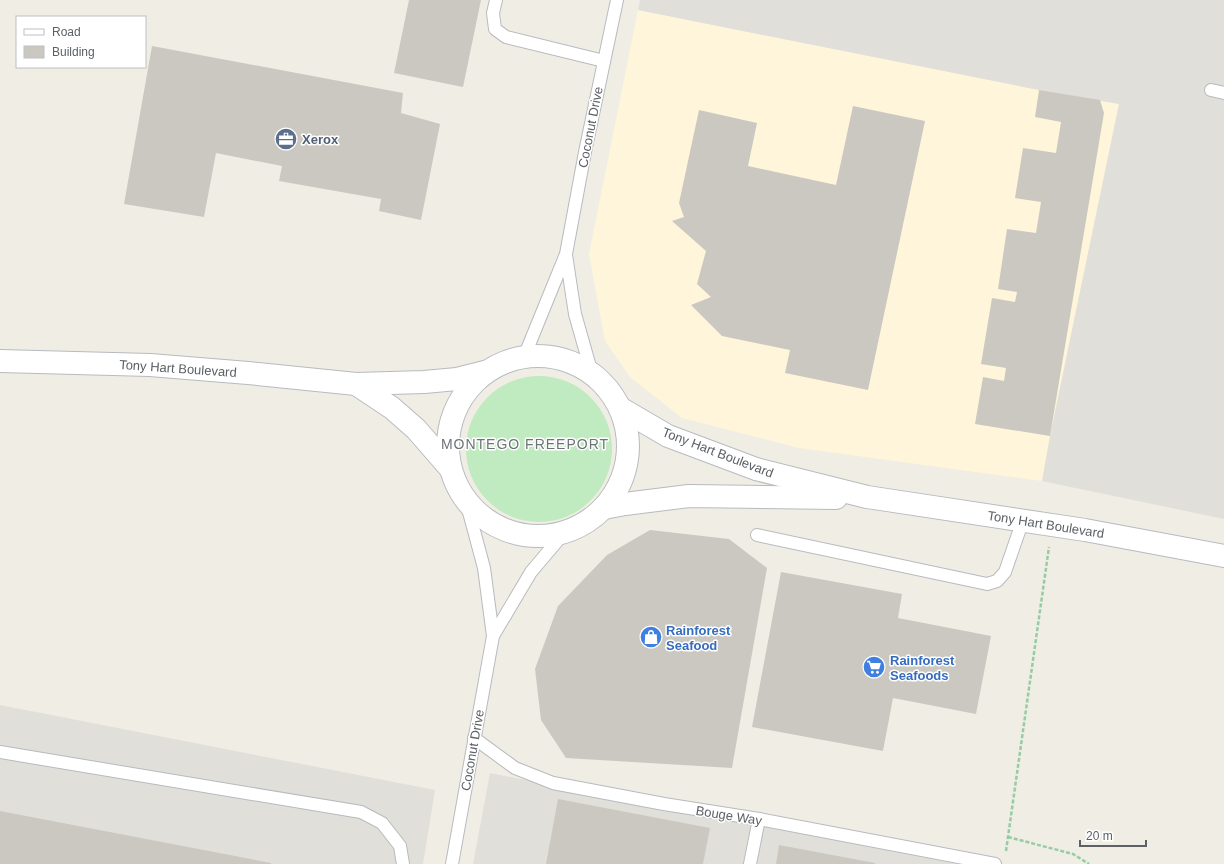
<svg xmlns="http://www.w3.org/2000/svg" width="1224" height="864" font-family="Helvetica,sans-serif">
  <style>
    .commercial { fill: #fff5da }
    .industrial { fill: #e1dfd9 }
    .green { fill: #c0eabf }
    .building { fill: #cbc8c1 }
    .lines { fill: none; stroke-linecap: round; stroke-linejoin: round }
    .service-casing { stroke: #b7bbbf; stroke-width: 14 }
    .tertiary-casing { stroke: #b7bbbf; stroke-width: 24 }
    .path { stroke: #96cca4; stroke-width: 2.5; stroke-dasharray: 4 2; stroke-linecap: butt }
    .service { stroke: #fff; stroke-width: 12 }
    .tertiary { stroke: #fff; stroke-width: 22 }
    .labels { text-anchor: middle; stroke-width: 3; stroke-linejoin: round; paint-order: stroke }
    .street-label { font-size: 13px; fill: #5c6166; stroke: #fff }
    .service-label { font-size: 13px; font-weight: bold; fill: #4e5e75; stroke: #fff; text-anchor: start }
    .shop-label { font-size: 13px; font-weight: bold; fill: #366cbe; stroke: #fff; text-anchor: start }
    .neighbourhood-label { font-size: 14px; letter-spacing: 1px; fill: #6d7378; stroke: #fff }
  </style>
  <rect width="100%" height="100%" fill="#f0ede4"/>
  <polygon class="commercial" points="638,10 1039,90 1119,104 1050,436 1042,481 799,448 682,418 630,377 605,341 589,254"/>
  <g class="industrial">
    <polygon points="640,0 1224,0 1224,519 1042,481 1050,436 1119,104 1039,90 638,10"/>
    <polygon points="0,705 435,790 423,864 0,864"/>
    <polygon points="490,773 958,864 473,864"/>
  </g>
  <circle class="green" cx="539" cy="449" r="73"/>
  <g class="building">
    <polygon points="409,0 481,0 463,87 394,73"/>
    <polygon points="152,46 403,93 401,113 440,124 421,220 379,211 381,199 279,181 282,166 216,153 204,217 124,204"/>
    <polygon points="1039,90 1100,100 1104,113 1050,436 975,424 983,377 1004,381 1006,368 981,364 992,298 1015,302 1017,292 998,289 1007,229 1036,233 1041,202 1015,198 1023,148 1056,153 1061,122 1035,117"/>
    <polygon points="853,106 925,121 868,390 785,373 790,350 722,336 691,305 711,297 697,284 706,251 672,221 684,217 679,203 699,110 757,123 748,166 836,185"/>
    <polygon points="650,530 729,539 767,568 732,768 566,758 541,720 535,669 558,606 607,555"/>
    <polygon points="781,572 902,594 898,618 991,636 976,714 893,698 883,751 752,727"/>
    <polygon points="558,799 710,828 703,864 546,864"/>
    <polygon points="0,811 271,863 271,864 0,864"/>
    <polygon points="779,845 875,863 875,864 776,864"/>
  </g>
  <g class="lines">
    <g class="service-casing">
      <g id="service">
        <polyline points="496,0 493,13 495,29 506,37 604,61"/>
        <polyline points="1211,90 1224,93"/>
        <polyline points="566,255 575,314 592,374"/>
        <polyline points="524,357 566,254 585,152 617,0"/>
        <polyline points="757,535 987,584 997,581 1005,572 1023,520"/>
        <polyline points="493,636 531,572 564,533"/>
        <polyline points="474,738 515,768 553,783 664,804 759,819 995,864"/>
        <polyline points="0,752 361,812 382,823 400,846 403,864"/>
        <polyline points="452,864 493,636 484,568 466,501"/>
        <polyline points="750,864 759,819"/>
      </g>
    </g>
    <g class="tertiary-casing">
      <g id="tertiary">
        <circle cx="538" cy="446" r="90"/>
        <polyline points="0,361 150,365 248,373 356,384 424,382 457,379 485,372"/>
        <polyline points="356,384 392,408 416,429 449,467"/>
        <polyline points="620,408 668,436 756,469 867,497 1085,530 1224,556"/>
        <polyline points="604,508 625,504 689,496 836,498"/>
      </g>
    </g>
    <g class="path">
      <polyline points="1008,837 1073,854 1089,864"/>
      <polyline points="1006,851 1049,547"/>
    </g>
    <use href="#service" class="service"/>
    <use href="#tertiary" class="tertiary"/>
  </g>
  <defs>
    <g id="office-disc" transform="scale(1.15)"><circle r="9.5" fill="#5c6f8a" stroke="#fff"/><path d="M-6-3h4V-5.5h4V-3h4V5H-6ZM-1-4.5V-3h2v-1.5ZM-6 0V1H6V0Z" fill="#fff"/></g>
    <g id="shop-disc" transform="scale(1.15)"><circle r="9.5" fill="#3f7fe0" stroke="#fff"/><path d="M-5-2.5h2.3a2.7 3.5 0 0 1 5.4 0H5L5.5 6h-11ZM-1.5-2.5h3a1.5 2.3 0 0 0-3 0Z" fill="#fff"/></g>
    <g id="supermarket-disc" transform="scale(1.15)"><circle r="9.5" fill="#3f7fe0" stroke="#fff"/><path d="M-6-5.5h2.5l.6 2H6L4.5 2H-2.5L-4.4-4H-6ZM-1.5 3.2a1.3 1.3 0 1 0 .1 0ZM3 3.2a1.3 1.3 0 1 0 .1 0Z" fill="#fff"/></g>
  </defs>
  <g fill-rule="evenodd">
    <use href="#office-disc" x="286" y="139"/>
    <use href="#shop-disc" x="651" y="637"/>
    <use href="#supermarket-disc" x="874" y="667"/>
  </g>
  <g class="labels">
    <g class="street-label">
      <text transform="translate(590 127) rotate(-79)" y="5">Coconut Drive</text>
      <text transform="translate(178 368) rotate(4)" y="5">Tony Hart Boulevard</text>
      <text transform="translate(718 452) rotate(21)" y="5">Tony Hart Boulevard</text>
      <text transform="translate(1046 524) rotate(9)" y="5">Tony Hart Boulevard</text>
      <text transform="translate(472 750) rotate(-80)" y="5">Coconut Drive</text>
      <text transform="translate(729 815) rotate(9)" y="5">Bouge Way</text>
    </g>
    <g class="service-label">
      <text x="302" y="144">Xerox</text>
    </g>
    <g class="shop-label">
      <text x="666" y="635">Rainforest<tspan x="666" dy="15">Seafood</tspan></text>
      <text x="890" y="665">Rainforest<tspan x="890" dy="15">Seafoods</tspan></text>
    </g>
    <g class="neighbourhood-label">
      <text x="525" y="449">MONTEGO FREEPORT</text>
    </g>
  </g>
  <rect x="16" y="16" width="130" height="52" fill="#ffffff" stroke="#bec0c2"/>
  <rect x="24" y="29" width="20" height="6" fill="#ffffff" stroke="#bec0c2"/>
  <text x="52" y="36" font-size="12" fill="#5c6166">Road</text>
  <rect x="24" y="46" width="20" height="12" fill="#cbc8c1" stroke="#bec0c2"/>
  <text x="52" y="56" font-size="12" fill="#5c6166">Building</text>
  <path d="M1080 840v6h66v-6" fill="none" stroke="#5c6166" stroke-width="2"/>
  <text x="1086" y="840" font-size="12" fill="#5c6166" stroke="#ffffff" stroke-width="3" paint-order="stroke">20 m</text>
</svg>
